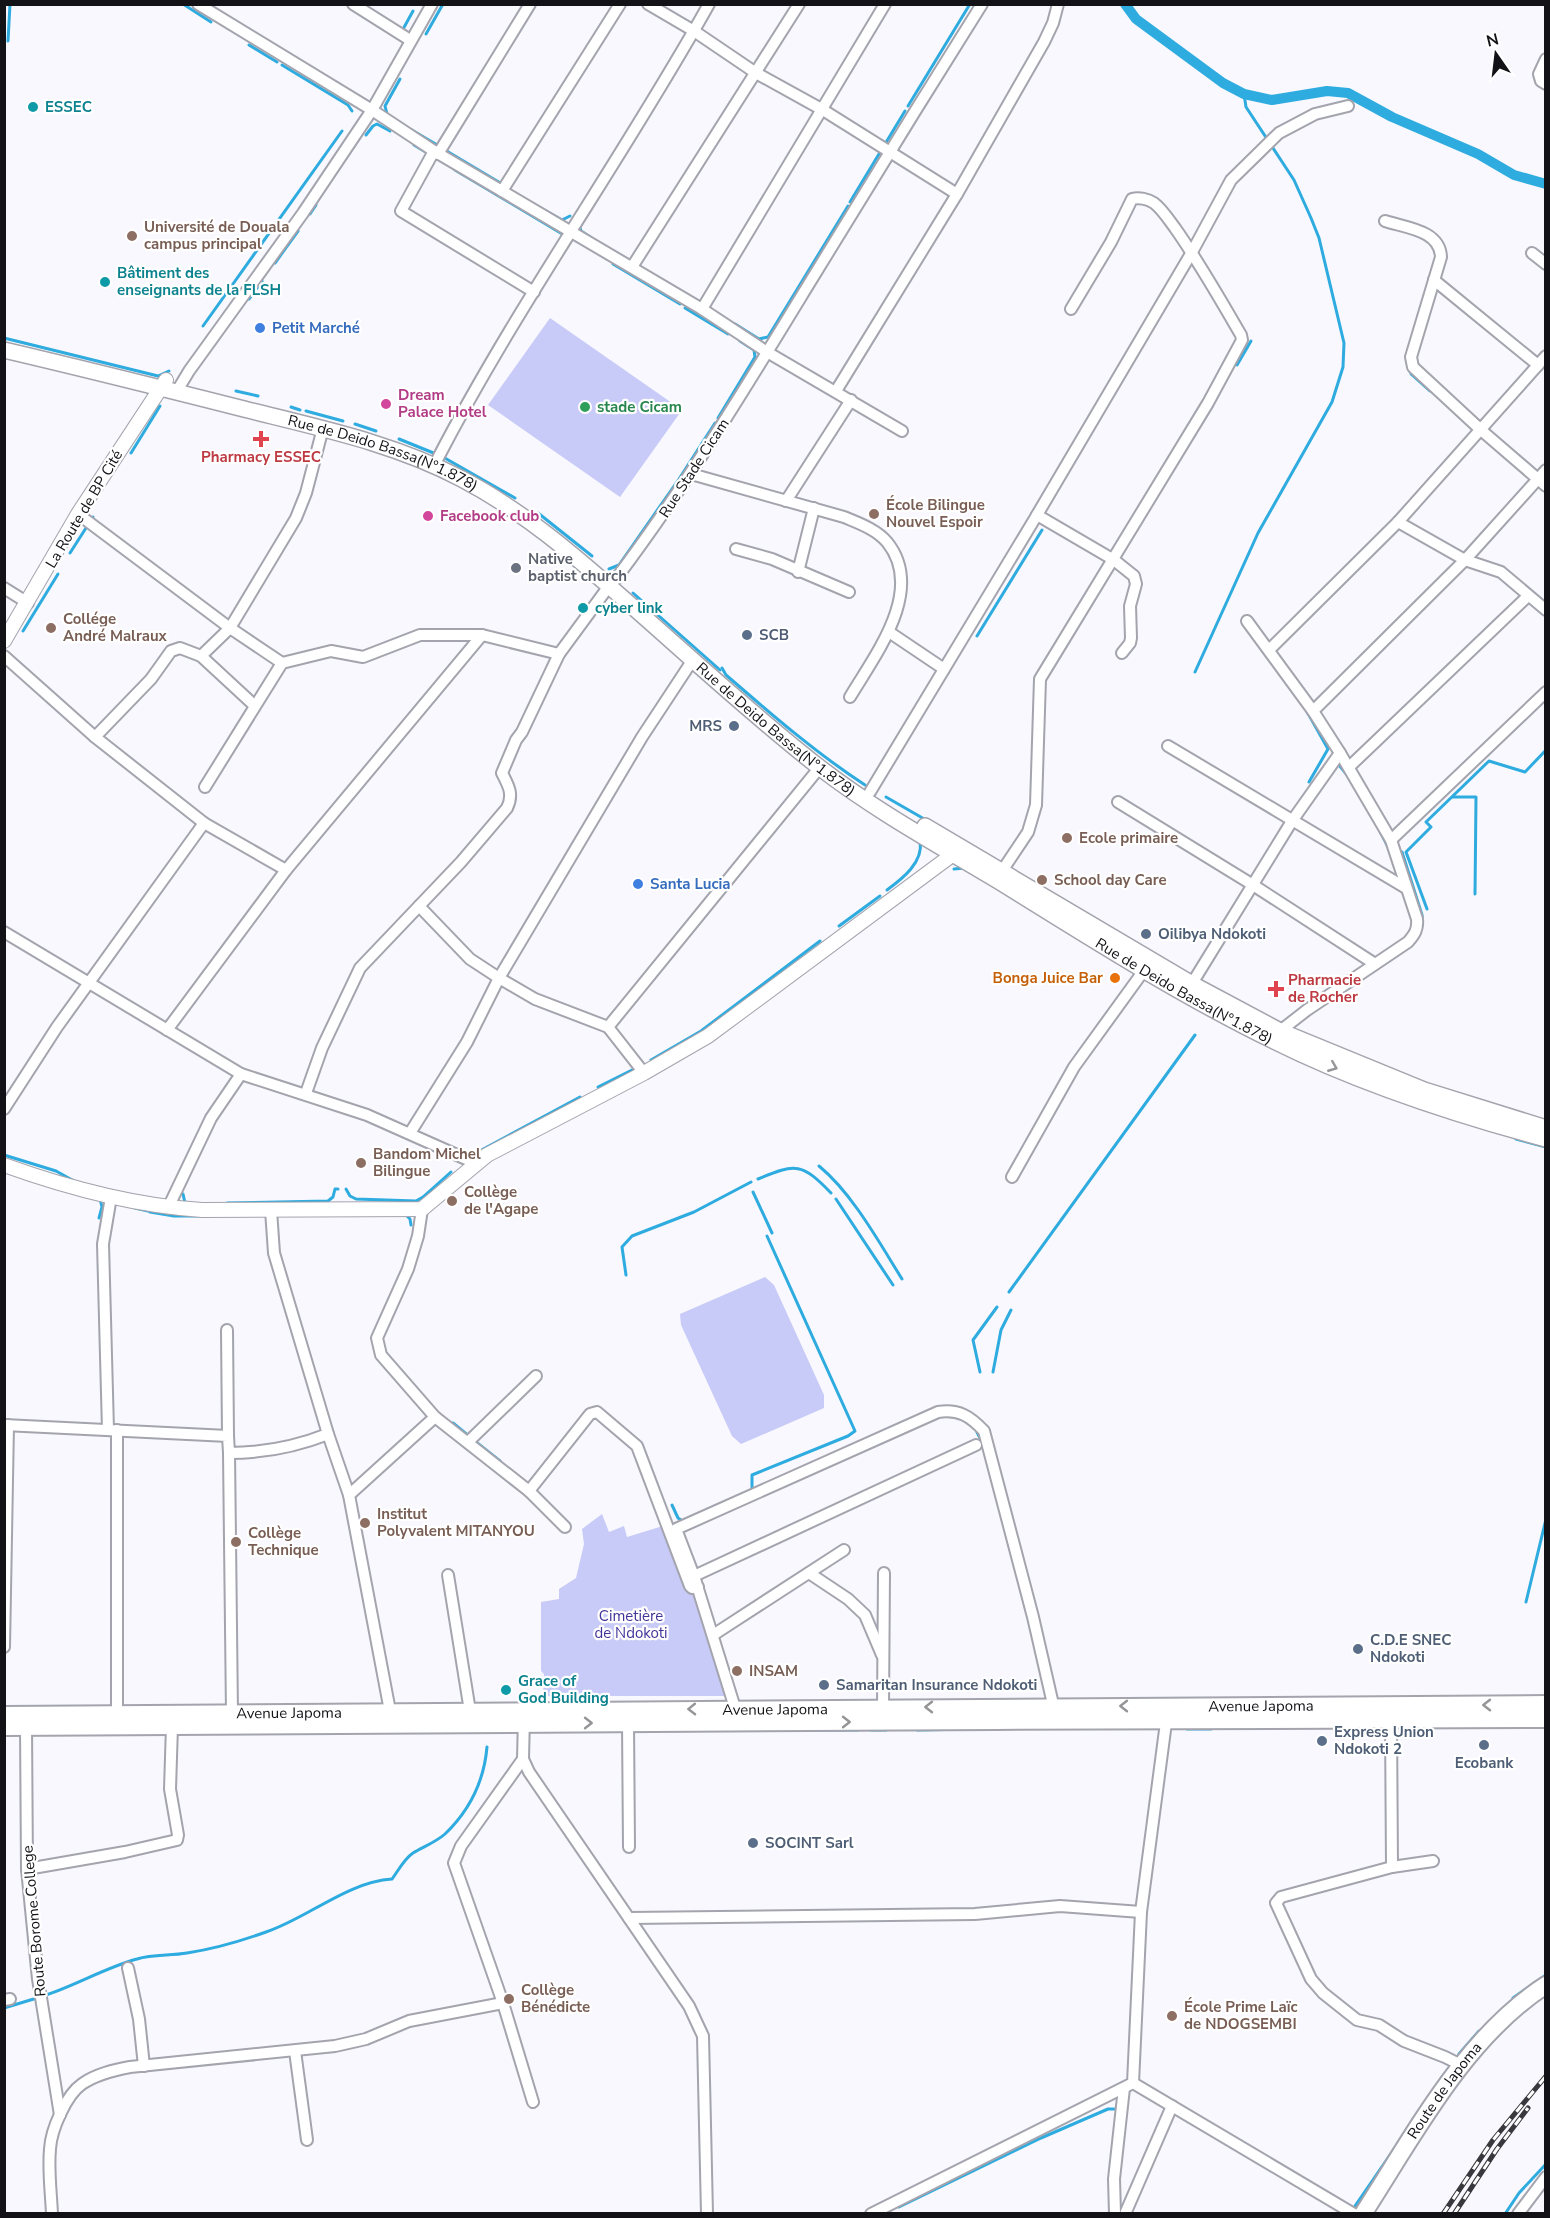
<svg xmlns="http://www.w3.org/2000/svg" width="1550" height="2218" font-family="'Nunito Sans',sans-serif">
  <style>
    .green { fill: #c8caf7 }
    .lines { fill: none; stroke-linecap: round; stroke-linejoin: round }
    .stream { stroke: #2eabdf; stroke-width: 3 }
    .canal { stroke: #2eabdf; stroke-width: 10 }
    .minor-casing { stroke: #a3a4ad; stroke-width: 14 }
    .tertiary-casing { stroke: #a3a4ad; stroke-width: 16 }
    .secondary-casing { stroke: #a3a4ad; stroke-width: 18 }
    .primary-casing { stroke: #a3a4ad; stroke-width: 20 }
    .minor { stroke: #fff; stroke-width: 10 }
    .tertiary { stroke: #fff; stroke-width: 14 }
    .secondary { stroke: #fff; stroke-width: 15 }
    .primary { stroke: #fff; stroke-width: 16 }
    .rail-casing { stroke: #39393d; stroke-width: 5 }
    .rail { stroke: #fff; stroke-width: 3; stroke-dasharray: 9; stroke-linecap: butt }
    .oneway { stroke: #959597 }
    .culture-dot { fill: #0f9aa8; stroke: #fff; stroke-width: 2 }
    .education-dot { fill: #8d6e63; stroke: #fff; stroke-width: 2 }
    .shop-dot { fill: #3f7fe0; stroke: #fff; stroke-width: 2 }
    .hotel-dot { fill: #d1479c; stroke: #fff; stroke-width: 2 }
    .leisure-dot { fill: #2e9e5b; stroke: #fff; stroke-width: 2 }
    .health-dot { fill: #e0444e; stroke: #fff; stroke-width: 2 }
    .worship-dot { fill: #6b7280; stroke: #fff; stroke-width: 2 }
    .service-dot { fill: #5c6f8a; stroke: #fff; stroke-width: 2 }
    .food-dot { fill: #e8710a; stroke: #fff; stroke-width: 2 }
    .labels { text-anchor: middle; stroke-width: 4.5; stroke-linejoin: round; paint-order: stroke }
    .culture-label { font-size: 15px; font-weight: bold; fill: #0d838f; stroke: #fff; text-anchor: start }
    .education-label { font-size: 15px; font-weight: bold; fill: #785e54; stroke: #fff; text-anchor: start }
    .shop-label { font-size: 15px; font-weight: bold; fill: #366cbe; stroke: #fff; text-anchor: start }
    .hotel-label { font-size: 15px; font-weight: bold; fill: #b23c85; stroke: #fff; text-anchor: start }
    .leisure-label { font-size: 15px; font-weight: bold; fill: #27864d; stroke: #fff; text-anchor: start }
    .street-label { font-size: 15px; fill: #131317; stroke: #fff }
    .health-label { font-size: 15px; font-weight: bold; fill: #be3a42; stroke: #fff }
    .worship-label { font-size: 15px; font-weight: bold; fill: #5b616d; stroke: #fff; text-anchor: start }
    .service-label { font-size: 15px; font-weight: bold; fill: #4e5e75; stroke: #fff; text-anchor: start }
    .food-label { font-size: 15px; font-weight: bold; fill: #c56008; stroke: #fff; text-anchor: end }
    .park-label { font-size: 15px; fill: #413398; stroke: #fff }
  </style>
  <rect width="100%" height="100%" fill="#f8f8fe"/>
  <g class="green">
    <polygon points="550,318 682,410 620,497 488,405"/>
    <polygon points="765,1277 774,1285 824,1395 824,1408 741,1444 732,1436 681,1325 680,1314"/>
    <polygon points="602,1514 609,1532 624,1526 627,1537 666,1525 694,1585 730,1696 543,1696 544,1674 541,1671 541,1602 559,1599 559,1589 576,1578 584,1544 582,1529"/>
  </g>
  <g class="lines">
    <g class="stream">
      <polyline points="183,4 211,22"/>
      <polyline points="402,31 413,11"/>
      <polyline points="426,34 443,4"/>
      <polyline points="8,41 10,4"/>
      <polyline points="249,45 277,62"/>
      <polyline points="282,65 348,105 352,111"/>
      <polyline points="908,106 970,4"/>
      <polyline points="387,114 385,106 400,79"/>
      <polyline points="410,129 439,146"/>
      <polyline points="366,135 373,126 377,124 390,131"/>
      <polyline points="414,145 429,154"/>
      <polyline points="445,150 502,184"/>
      <polyline points="455,170 564,235"/>
      <polyline points="850,202 905,111"/>
      <polyline points="537,206 562,220 570,216"/>
      <polyline points="310,214 316,205"/>
      <polyline points="579,225 581,231 590,237"/>
      <polyline points="275,263 298,231"/>
      <polyline points="613,264 680,304"/>
      <polyline points="249,299 262,281"/>
      <polyline points="685,308 728,334"/>
      <polyline points="735,324 759,339 768,337 848,206"/>
      <polyline points="203,326 342,131"/>
      <polyline points="4,338 158,376 169,371"/>
      <polyline points="1237,365 1251,341"/>
      <polyline points="1411,374 1430,391"/>
      <polyline points="236,391 258,396"/>
      <polyline points="291,407 300,410"/>
      <polyline points="306,411 343,421"/>
      <polyline points="718,418 755,357 754,350 740,341"/>
      <polyline points="355,424 376,431"/>
      <polyline points="399,439 436,454"/>
      <polyline points="131,453 160,406"/>
      <polyline points="443,457 515,498"/>
      <polyline points="538,513 592,556"/>
      <polyline points="70,553 93,517"/>
      <polyline points="631,567 638,557"/>
      <polyline points="609,569 619,565 679,479 715,423"/>
      <polyline points="633,593 720,670"/>
      <polyline points="23,631 58,574"/>
      <polyline points="977,636 1042,530"/>
      <path d="M 722,668 L 726,675 C 771,714 816,753 865,785"/>
      <polyline points="1195,672 1258,533 1332,402 1343,367 1344,343 1319,238 1311,218 1294,180 1246,107 1244,94"/>
      <polyline points="1305,708 1328,749 1309,782"/>
      <polyline points="1338,764 1348,776"/>
      <polyline points="886,797 926,820"/>
      <polyline points="1453,797 1476,797 1475,894"/>
      <polyline points="1380,831 1389,849"/>
      <polyline points="1400,851 1402,852 1422,915 1422,925"/>
      <polyline points="954,869 964,868"/>
      <path d="M 887,890 C 902,879 924,862 920,841"/>
      <polyline points="1427,909 1406,852 1431,827 1426,822 1489,761 1525,772 1546,750"/>
      <polyline points="839,926 880,896"/>
      <polyline points="651,1060 701,1031 820,941"/>
      <polyline points="598,1087 632,1070"/>
      <polyline points="1513,1136 1516,1139 1546,1147"/>
      <polyline points="476,1153 580,1097"/>
      <polyline points="4,1155 56,1171 74,1181"/>
      <path d="M 819,1166 C 852,1193 879,1242 902,1279"/>
      <path d="M 758,1179 C 796,1163 802,1163 831,1193"/>
      <polyline points="346,1189 350,1196 356,1199 416,1201 423,1197 451,1172"/>
      <polyline points="753,1192 772,1233"/>
      <polyline points="183,1194 185,1203"/>
      <polyline points="836,1199 893,1285"/>
      <polyline points="227,1203 328,1201 333,1197 335,1189 338,1189"/>
      <polyline points="135,1208 148,1211"/>
      <polyline points="150,1212 174,1216 199,1216"/>
      <polyline points="406,1215 410,1219 411,1225"/>
      <polyline points="99,1218 102,1207 100,1199"/>
      <polyline points="626,1275 622,1247 632,1236 694,1212 751,1182"/>
      <polyline points="1009,1292 1195,1035"/>
      <polyline points="980,1372 973,1340 997,1307"/>
      <polyline points="993,1372 1001,1330 1011,1310"/>
      <polyline points="453,1423 470,1437"/>
      <polyline points="975,1428 981,1440"/>
      <polyline points="476,1442 500,1461"/>
      <polyline points="750,1492 752,1492 752,1475 848,1436 855,1431 767,1236"/>
      <polyline points="672,1505 678,1518 684,1522"/>
      <polyline points="1526,1602 1546,1519"/>
      <polyline points="1187,1729 1211,1729"/>
      <polyline points="709,1730 736,1730"/>
      <polyline points="769,1730 858,1730"/>
      <polyline points="871,1730 886,1730"/>
      <polyline points="917,1730 975,1729"/>
      <polyline points="548,1731 611,1731"/>
      <polyline points="618,1731 649,1731"/>
      <polyline points="346,1732 401,1732"/>
      <path d="M 43,1996 C 75,1986 104,1968 137,1959 C 153,1954 170,1956 187,1953 C 213,1949 241,1941 266,1932 C 308,1918 347,1882 392,1879 C 398,1871 404,1859 413,1853 C 423,1847 436,1842 445,1834 C 470,1810 484,1781 487,1747"/>
      <polyline points="1513,1998 1546,1975"/>
      <polyline points="4,2008 37,1998"/>
      <polyline points="1459,2054 1479,2031"/>
      <polyline points="1440,2080 1452,2064"/>
      <polyline points="1355,2206 1403,2136"/>
      <polyline points="899,2207 1041,2138 1108,2109 1114,2109"/>
      <polyline points="1505,2214 1519,2193 1546,2164"/>
    </g>
    <polyline class="canal" points="1125,4 1136,19 1223,83 1244,94 1272,100 1327,91 1348,93 1392,117 1478,154 1514,175 1546,184"/>
    <g class="minor-casing">
      <g id="minor">
        <polyline points="198,4 372,110 434,151 702,309 767,352 902,431"/>
        <polyline points="353,4 410,40"/>
        <polyline points="648,4 694,31 756,73 823,110 957,194"/>
        <polyline points="1546,59 1539,74 1541,81 1546,84"/>
        <polyline points="434,151 401,211 534,292"/>
        <polyline points="438,154 530,4"/>
        <polyline points="502,191 620,4"/>
        <path d="M 1385,221 C 1406,228 1440,230 1441,257 L 1411,357 L 1413,367 L 1481,430 L 1546,486"/>
        <polyline points="1532,253 1546,264"/>
        <polyline points="632,267 799,4"/>
        <polyline points="1434,280 1538,365"/>
        <polyline points="702,309 885,4"/>
        <polyline points="177,391 189,371 303,213 372,110 432,4"/>
        <polyline points="836,391 957,194 1044,42 1053,23 1058,4"/>
        <path d="M 438,458 C 519,302 623,158 709,4"/>
        <path d="M 691,474 L 844,517 C 858,523 876,529 887,542 C 926,590 875,655 850,697"/>
        <polyline points="786,501 851,400"/>
        <polyline points="78,514 230,628 282,663"/>
        <polyline points="1037,515 1114,560 1134,576 1136,584 1130,606 1131,638 1130,643 1122,653"/>
        <polyline points="1398,522 1465,560 1501,572 1546,610"/>
        <polyline points="736,549 772,559 849,592"/>
        <polyline points="798,572 814,508"/>
        <path d="M 615,580 C 686,486 746,387 807,287 C 865,192 923,98 982,4"/>
        <polyline points="4,588 28,603"/>
        <path d="M 1247,621 L 1313,711 L 1340,753 L 1391,840 L 1417,919 C 1418,929 1415,934 1408,942 L 1307,1010 L 1280,1031"/>
        <polyline points="889,632 944,669"/>
        <polyline points="1269,650 1398,522 1546,356"/>
        <polyline points="4,656 95,737 204,823 286,870"/>
        <polyline points="201,656 230,628 296,518 306,493 323,428"/>
        <polyline points="1313,711 1465,560 1546,470"/>
        <polyline points="95,737 151,679 171,651 180,648 201,656 254,705"/>
        <polyline points="1168,746 1406,888"/>
        <polyline points="1349,767 1528,596"/>
        <polyline points="205,787 282,663 331,651 363,657 420,635 482,635 559,654"/>
        <polyline points="870,792 1037,515 1192,252 1231,180 1279,133 1315,114 1348,106"/>
        <polyline points="1118,802 1253,885 1375,964"/>
        <polyline points="1391,840 1546,692"/>
        <path d="M 998,877 L 1028,832 L 1036,805 L 1040,679 L 1208,403 L 1242,340 L 1241,335 C 1220,299 1199,262 1175,228 C 1169,220 1162,209 1154,203 C 1148,199 1139,197 1132,199 L 1111,242 L 1071,309"/>
        <polyline points="419,906 470,959 499,978 535,999 608,1027 644,1073"/>
        <polyline points="4,932 241,1074 367,1115 475,1163"/>
        <polyline points="1188,990 1292,821 1340,753"/>
        <polyline points="608,1027 820,767"/>
        <polyline points="167,1030 286,870 482,635"/>
        <path d="M 306,1093 L 322,1048 L 360,968 L 461,862 L 507,808 C 514,794 508,785 502,773 L 516,740 L 522,732 L 559,654 L 609,586"/>
        <polyline points="4,1109 57,1027 204,823"/>
        <polyline points="410,1133 467,1042 499,978 642,737 692,661"/>
        <polyline points="1012,1177 1074,1067 1145,969"/>
        <polyline points="168,1208 211,1118 241,1074"/>
        <polyline points="422,1209 418,1236 408,1269 377,1338 381,1355 435,1417 529,1491 565,1527"/>
        <polyline points="271,1210 274,1253 328,1434 349,1495 390,1711"/>
        <polyline points="227,1330 228,1436"/>
        <path d="M 4,1425 L 228,1436 L 229,1453 C 265,1453 295,1447 328,1434"/>
        <polyline points="108,1430 103,1244 111,1197"/>
        <polyline points="117,1430 117,1718"/>
        <polyline points="468,1442 536,1376"/>
        <polyline points="229,1453 232,1713"/>
        <polyline points="529,1491 590,1414 597,1412 637,1446 690,1586 692,1588 698,1587"/>
        <polyline points="349,1495 435,1417"/>
        <polyline points="809,1573 848,1599 865,1615 882,1655"/>
        <polyline points="448,1575 470,1711"/>
        <polyline points="694,1576 976,1445"/>
        <polyline points="713,1635 844,1550"/>
        <polyline points="4,1647 8,1425"/>
        <polyline points="883,1707 884,1573"/>
        <path d="M 735,1708 L 694,1576 L 676,1529 L 938,1412 C 959,1409 970,1416 984,1431 L 1033,1617 L 1055,1713"/>
        <polyline points="524,1716 523,1759 529,1772 689,2006 703,2036 707,2214"/>
        <polyline points="1391,1720 1392,1867"/>
        <polyline points="628,1723 629,1847"/>
        <polyline points="26,1726 27,1869 38,1979 60,2115"/>
        <polyline points="523,1759 461,1846 454,1863 503,2003 533,2102"/>
        <polyline points="1433,1861 1392,1867 1281,1897 1276,1903 1311,1979 1323,1993 1357,2020 1379,2025 1404,2041 1445,2057 1461,2065"/>
        <polyline points="27,1869 125,1852 177,1840 178,1835 170,1789 172,1726"/>
        <polyline points="629,1918 975,1914 1060,1906 1141,1912"/>
        <polyline points="128,1968 139,2019 144,2066"/>
        <polyline points="4,2000 10,1999"/>
        <polyline points="295,2051 307,2140"/>
        <polyline points="1133,2083 1354,2214"/>
        <path d="M 52,2214 C 51,2192 48,2170 50,2149 C 51,2130 66,2095 82,2084 C 96,2074 114,2070 130,2067 L 335,2046 L 366,2039 L 409,2021 L 503,2003"/>
        <polyline points="871,2214 1133,2083 1141,1912 1167,1715"/>
        <polyline points="1115,2214 1114,2179 1124,2088"/>
        <polyline points="1125,2214 1172,2106"/>
        <polyline points="1518,2214 1546,2177"/>
      </g>
    </g>
    <g class="tertiary-casing">
      <g id="tertiary">
        <polyline points="4,641 78,514 166,380"/>
        <path d="M 4,1165 C 68,1188 135,1206 202,1210 L 422,1209 L 487,1155 L 644,1073 L 708,1036 L 952,855 L 958,846"/>
      </g>
    </g>
    <g class="secondary-casing">
      <g id="secondary">
        <path id="s1" d="M 4,350 C 85,369 165,389 244,409 C 319,428 394,443 462,479 C 523,511 574,555 625,600 C 689,656 751,714 819,767 C 877,812 942,847 1005,885 C 1092,939 1180,995 1272,1040 C 1358,1083 1453,1114 1546,1139"/>
        <polyline points="925,826 1192,984 1280,1031 1424,1090 1546,1128"/>
      </g>
    </g>
    <g class="primary-casing">
      <g id="primary">
        <path id="s2" d="M 4,1715 L 1546,1704"/>
        <path d="M 4,1727 C 518,1720 1032,1722 1546,1719"/>
        <path id="s3" d="M 1363,2214 C 1414,2135 1465,2037 1546,1985"/>
      </g>
    </g>
    <use href="#minor" class="minor"/>
    <use href="#tertiary" class="tertiary"/>
    <use href="#secondary" class="secondary"/>
    <use href="#primary" class="primary"/>
    <g class="rail-casing">
      <g id="rail">
        <polyline points="1443,2214 1493,2140 1546,2076"/>
        <polyline points="1454,2214 1497,2149 1528,2108"/>
      </g>
    </g>
    <use href="#rail" class="rail"/>
  </g>
  <defs><path id="oneway-chevron" d="M-2-3.5L2.5 0L-2 3.5" fill="none" stroke-width="1.6" stroke-linecap="round" stroke-linejoin="round" transform="scale(1.5)"/></defs>
  <g class="oneway">
    <use href="#oneway-chevron" transform="translate(1333 1067) rotate(22)"/>
    <use href="#oneway-chevron" transform="translate(1487 1705) rotate(180)"/>
    <use href="#oneway-chevron" transform="translate(1124 1706) rotate(-180)"/>
    <use href="#oneway-chevron" transform="translate(929 1707) rotate(180)"/>
    <use href="#oneway-chevron" transform="translate(692 1709) rotate(179)"/>
    <use href="#oneway-chevron" transform="translate(846 1722)"/>
    <use href="#oneway-chevron" transform="translate(588 1723)"/>
  </g>
  <g class="culture-dot">
    <circle cx="33" cy="107" r="6"/>
    <circle cx="105" cy="282" r="6"/>
    <circle cx="583" cy="608" r="6"/>
    <circle cx="506" cy="1690" r="6"/>
  </g>
  <g class="education-dot">
    <circle cx="132" cy="236" r="6"/>
    <circle cx="874" cy="514" r="6"/>
    <circle cx="51" cy="628" r="6"/>
    <circle cx="1067" cy="838" r="6"/>
    <circle cx="1042" cy="880" r="6"/>
    <circle cx="361" cy="1163" r="6"/>
    <circle cx="452" cy="1201" r="6"/>
    <circle cx="365" cy="1523" r="6"/>
    <circle cx="236" cy="1542" r="6"/>
    <circle cx="737" cy="1671" r="6"/>
    <circle cx="509" cy="1999" r="6"/>
    <circle cx="1172" cy="2016" r="6"/>
  </g>
  <g class="shop-dot">
    <circle cx="260" cy="328" r="6"/>
    <circle cx="638" cy="884" r="6"/>
  </g>
  <g class="hotel-dot">
    <circle cx="386" cy="404" r="6"/>
    <circle cx="428" cy="516" r="6"/>
  </g>
  <circle class="leisure-dot" cx="585" cy="407" r="6"/>
  <g class="health-dot">
    <path d="M258 430h6v6h6v6h-6v6h-6v-6h-6v-6h6z"/>
    <path d="M1273 980h6v6h6v6h-6v6h-6v-6h-6v-6h6z"/>
  </g>
  <circle class="worship-dot" cx="516" cy="568" r="6"/>
  <g class="service-dot">
    <circle cx="747" cy="635" r="6"/>
    <circle cx="734" cy="726" r="6"/>
    <circle cx="1146" cy="934" r="6"/>
    <circle cx="1358" cy="1649" r="6"/>
    <circle cx="824" cy="1685" r="6"/>
    <circle cx="1322" cy="1741" r="6"/>
    <circle cx="1484" cy="1745" r="6"/>
    <circle cx="753" cy="1843" r="6"/>
  </g>
  <circle class="food-dot" cx="1115" cy="978" r="6"/>
  <g class="labels">
    <g class="culture-label">
      <text x="45" y="112">ESSEC</text>
      <text x="117" y="278">Bâtiment des<tspan x="117" dy="17">enseignants de la FLSH</tspan></text>
      <text x="595" y="613">cyber link</text>
      <text x="518" y="1686">Grace of<tspan x="518" dy="17">God Building</tspan></text>
    </g>
    <g class="education-label">
      <text x="144" y="232">Université de Douala<tspan x="144" dy="17">campus principal</tspan></text>
      <text x="886" y="510">École Bilingue<tspan x="886" dy="17">Nouvel Espoir</tspan></text>
      <text x="63" y="624">Collége<tspan x="63" dy="17">André Malraux</tspan></text>
      <text x="1079" y="843">Ecole primaire</text>
      <text x="1054" y="885">School day Care</text>
      <text x="373" y="1159">Bandom Michel<tspan x="373" dy="17">Bilingue</tspan></text>
      <text x="464" y="1197">Collège<tspan x="464" dy="17">de l'Agape</tspan></text>
      <text x="377" y="1519">Institut<tspan x="377" dy="17">Polyvalent MITANYOU</tspan></text>
      <text x="248" y="1538">Collège<tspan x="248" dy="17">Technique</tspan></text>
      <text x="749" y="1676">INSAM</text>
      <text x="521" y="1995">Collège<tspan x="521" dy="17">Bénédicte</tspan></text>
      <text x="1184" y="2012">École Prime Laïc<tspan x="1184" dy="17">de NDOGSEMBI</tspan></text>
    </g>
    <g class="shop-label">
      <text x="272" y="333">Petit Marché</text>
      <text x="650" y="889">Santa Lucia</text>
    </g>
    <g class="hotel-label">
      <text x="398" y="400">Dream<tspan x="398" dy="17">Palace Hotel</tspan></text>
      <text x="440" y="521">Facebook club</text>
    </g>
    <g class="leisure-label">
      <text x="597" y="412">stade Cicam</text>
    </g>
    <g class="street-label">
      <text dy="5" stroke="none"><textPath href="#s1" startOffset="393">Rue de Deido Bassa(N°1.878)</textPath></text>
      <text transform="translate(694 468) rotate(-57)" y="5">Rue Stade Cicam</text>
      <text transform="translate(84 509) rotate(-59)" y="5">La Route de BP Cité</text>
      <text dy="5" stroke="none"><textPath href="#s1" startOffset="879">Rue de Deido Bassa(N°1.878)</textPath></text>
      <text dy="5" stroke="none"><textPath href="#s1" startOffset="1365">Rue de Deido Bassa(N°1.878)</textPath></text>
      <text dy="5" stroke="none"><textPath href="#s2" startOffset="1257">Avenue Japoma</textPath></text>
      <text dy="5" stroke="none"><textPath href="#s2" startOffset="771">Avenue Japoma</textPath></text>
      <text dy="5" stroke="none"><textPath href="#s2" startOffset="285">Avenue Japoma</textPath></text>
      <text transform="translate(34 1921) rotate(-95)" y="5">Route Borome College</text>
      <text dy="5" stroke="none"><textPath href="#s3" startOffset="148">Route de Japoma</textPath></text>
    </g>
    <g class="health-label">
      <text x="261" y="462">Pharmacy ESSEC</text>
      <text x="1288" y="985" text-anchor="start">Pharmacie<tspan x="1288" dy="17">de Rocher</tspan></text>
    </g>
    <g class="worship-label">
      <text x="528" y="564">Native<tspan x="528" dy="17">baptist church</tspan></text>
    </g>
    <g class="service-label">
      <text x="759" y="640">SCB</text>
      <text x="722" y="731" text-anchor="end">MRS</text>
      <text x="1158" y="939">Oilibya Ndokoti</text>
      <text x="1370" y="1645">C.D.E SNEC<tspan x="1370" dy="17">Ndokoti</tspan></text>
      <text x="836" y="1690">Samaritan Insurance Ndokoti</text>
      <text x="1334" y="1737">Express Union<tspan x="1334" dy="17">Ndokoti 2</tspan></text>
      <text x="1484" y="1768" text-anchor="middle">Ecobank</text>
      <text x="765" y="1848">SOCINT Sarl</text>
    </g>
    <g class="food-label">
      <text x="1103" y="983">Bonga Juice Bar</text>
    </g>
    <g class="park-label">
      <text x="631" y="1621">Cimetière<tspan x="631" dy="17">de Ndokoti</tspan></text>
    </g>
  </g>
  <rect width="1550" height="2218" fill="none" stroke="#131317" stroke-width="12"/>
  <g transform="translate(1496 54) rotate(346)" stroke="#ffffff" stroke-width="4.5" paint-order="stroke">
  <path d="M0-4.5L10 22L0 15L-10 22Z" fill="#131317"/>
  <text y="-9" font-size="16" font-weight="bold" text-anchor="middle" fill="#131317">N</text>
  </g>
</svg>
